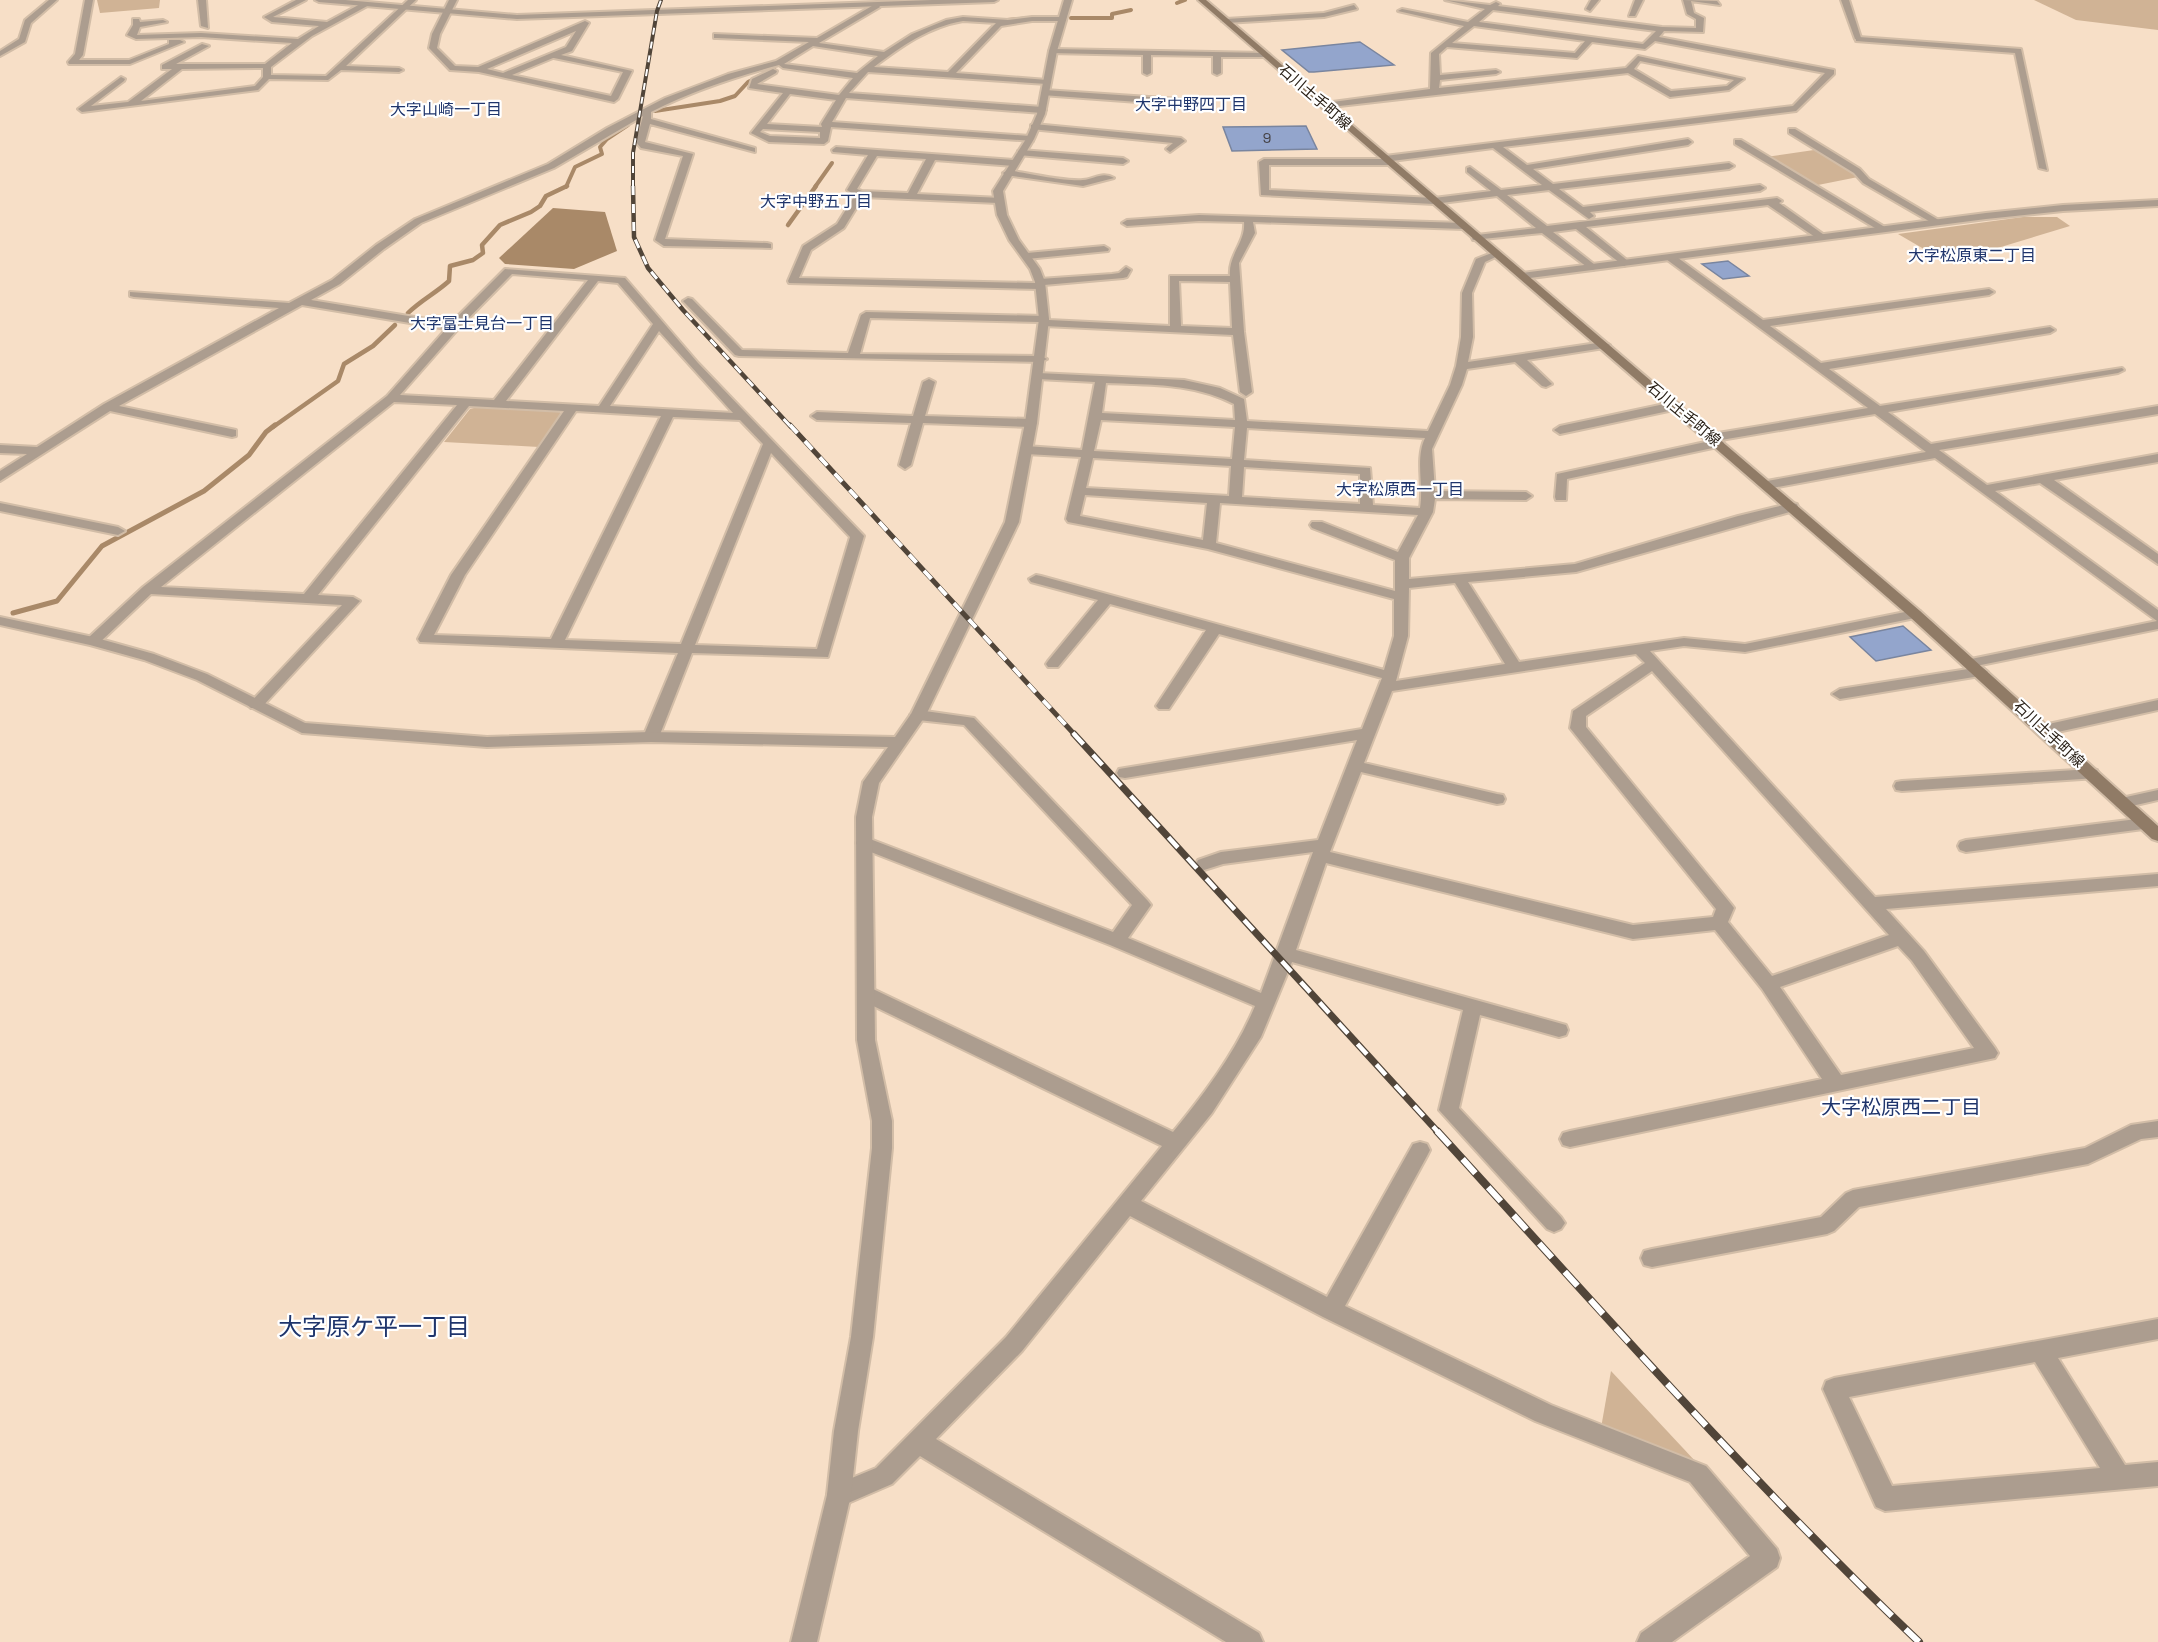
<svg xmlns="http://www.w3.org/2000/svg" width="2158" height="1642" font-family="'Space Grotesk','Noto Sans JP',sans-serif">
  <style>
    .green { fill: #d0b395 }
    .water { fill: #a98968 }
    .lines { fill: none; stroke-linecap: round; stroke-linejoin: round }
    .stream-far2 { stroke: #a98968; stroke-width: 4 }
    .stream-far1 { stroke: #a98968; stroke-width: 4.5 }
    .stream { stroke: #a98968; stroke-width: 5 }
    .building { fill: #93a5cc; stroke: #79859f; stroke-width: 1.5 }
    .minor-casing { stroke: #d2bda7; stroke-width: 4 }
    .tertiary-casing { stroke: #d2bda7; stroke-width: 4 }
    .secondary-casing { stroke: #d2bda7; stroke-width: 4 }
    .minor { fill: #ac9d8f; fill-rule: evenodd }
    .tertiary { fill: #ac9d8f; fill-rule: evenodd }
    .secondary { fill: #907b66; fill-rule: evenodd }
    .rail-far4-casing { stroke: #514539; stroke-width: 4 }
    .rail-far3-casing { stroke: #514539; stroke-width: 4.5 }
    .rail-far2-casing { stroke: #514539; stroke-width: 5 }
    .rail-far1-casing { stroke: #514539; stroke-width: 7 }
    .rail-casing { stroke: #514539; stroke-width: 8 }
    .rail-far4 { stroke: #fff; stroke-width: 2; stroke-dasharray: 7; stroke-linecap: butt }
    .rail-far3 { stroke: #fff; stroke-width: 3; stroke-dasharray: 9; stroke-linecap: butt }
    .rail-far2 { stroke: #fff; stroke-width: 4; stroke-dasharray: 11; stroke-linecap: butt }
    .rail-far1 { stroke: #fff; stroke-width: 4.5; stroke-dasharray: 14; stroke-linecap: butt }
    .rail { stroke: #fff; stroke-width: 6; stroke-dasharray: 19; stroke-linecap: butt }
    .labels { text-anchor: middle; stroke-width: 4.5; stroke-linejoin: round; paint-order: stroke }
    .far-number-label { font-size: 14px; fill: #444144 }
    .far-street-label { font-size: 15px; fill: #292017; stroke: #fff }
    .far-neighbourhood-label { font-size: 16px; fill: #1f356c; stroke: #fff }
    .neighbourhood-label { font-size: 20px; fill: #1f356c; stroke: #fff }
    .near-neighbourhood-label { font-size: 24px; fill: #1f356c; stroke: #fff }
  </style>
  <rect width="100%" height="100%" fill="#f7dfc7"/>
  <g class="green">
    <polygon points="97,0 160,0 159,8 100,13"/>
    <polygon points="2034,0 2158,0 2158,30 2076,20"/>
    <polygon points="1814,150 1858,177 1818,185 1766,157"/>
    <polygon points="2023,217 2057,217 2070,226 1948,263 1898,234"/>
    <polygon points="478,407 559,411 561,414 539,447 444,442 470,409"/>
    <polygon points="1611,1371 1696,1462 1601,1428"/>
  </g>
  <polygon class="water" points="553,208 605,212 617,251 574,269 505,264 499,258"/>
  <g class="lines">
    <g class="stream-far2">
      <polyline points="1177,3 1185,0"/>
      <polyline points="1071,18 1112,18 1112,14 1131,10"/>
      <polyline points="1007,20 1034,18"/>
      <polyline points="655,111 720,101 735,96 748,82 774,69"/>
      <polyline points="566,187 575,167 602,154 600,147 607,139 628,125"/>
      <polyline points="815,187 832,163"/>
    </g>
    <g class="stream-far1">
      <polyline points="788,225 816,186"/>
      <path d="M 408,313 C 421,300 436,293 449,281 L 450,266 L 473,260 L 483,253 L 482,245 L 500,225 L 531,212 L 540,206 L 546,196 L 567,186"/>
      <polyline points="273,427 338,381 344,364 373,346 395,325"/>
    </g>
    <polyline class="stream" points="13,613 57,601 102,546 204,491 249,455 266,432 275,425"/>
  </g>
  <g class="building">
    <polygon points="1360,42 1394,65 1314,72 1309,72 1282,50"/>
    <polygon points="1306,126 1317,149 1232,151 1223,127"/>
    <polygon points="1728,261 1749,276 1723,279 1702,264"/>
    <polygon points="1903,626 1931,650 1876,661 1850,637"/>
  </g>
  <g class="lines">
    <g class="minor-casing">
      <g id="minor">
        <polygon points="49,0 57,0 31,23 25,42 0,56 0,51 19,39 25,20"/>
        <polygon points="85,0 93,0 83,55 79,60 129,60 169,44 169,40 180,40 184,42 130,64 69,64 68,62 75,54"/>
        <polygon points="198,0 206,0 208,28 201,26"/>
        <path d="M 296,0 L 306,0 L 273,17 L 327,22 L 364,2 L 371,4 L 312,36 L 271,67 L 271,75 L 326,76 L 408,0 L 416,0 L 346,66 L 399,68 L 403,70 L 399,72 L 341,70 L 328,80 L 269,79 L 258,90 L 82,112 L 78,109 L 121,77 L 125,79 L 124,81 L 91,106 L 128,102 L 172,69 L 162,69 L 162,65 L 202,44 L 209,46 L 176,64 L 265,64 L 292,43 L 201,37 L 136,39 L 127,35 L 133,25 L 133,19 L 139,19 L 140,22 L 163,20 L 167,22 L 140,27 L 137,35 L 201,33 L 298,39 L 319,26 L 272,22 L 264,17 ZM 263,68 L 263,77 L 255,86 L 141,101 L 182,69 Z"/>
        <path d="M 449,0 L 457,0 L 440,34 L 437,48 L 455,66 L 478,67 L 585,21 L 589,23 L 572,51 L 561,55 L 632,71 L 618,99 L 614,102 L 479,72 L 450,70 L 429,48 L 432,34 ZM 576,31 L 566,47 L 503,73 L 487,69 ZM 553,58 L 554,58 L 623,72 L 611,96 L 512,75 Z"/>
        <path d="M 1445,0 L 1490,5 L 1496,2 L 1500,4 L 1498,6 L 1662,27 L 1696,28 L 1696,19 L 1687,14 L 1683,0 L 1717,1 L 1720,5 L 1691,1 L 1694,13 L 1704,18 L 1703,32 L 1664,31 L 1659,37 L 1834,70 L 1834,74 L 1796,111 L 1503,147 L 1527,165 L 1688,139 L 1692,142 L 1688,145 L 1533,169 L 1553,184 L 1729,163 L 1734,166 L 1729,169 L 1559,189 L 1583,207 L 1760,185 L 1765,188 L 1760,191 L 1590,212 L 1594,216 L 1589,219 L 1549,190 L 1507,195 L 1547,226 L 1777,198 L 1782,201 L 1779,203 L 1827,237 L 1818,239 L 1768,205 L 1586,227 L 1628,261 L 1629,263 L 1624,266 L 1576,229 L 1553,232 L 1595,265 L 1595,269 L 1591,270 L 1542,233 L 1473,240 L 1472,238 L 1477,235 L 1536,228 L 1497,196 L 1434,204 L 1261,195 L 1259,162 L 1264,159 L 1381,159 L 1385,156 L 1793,106 L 1825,73 L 1655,41 L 1645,49 L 1592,42 L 1577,58 L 1447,47 L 1439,54 L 1440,75 L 1496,70 L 1500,72 L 1496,74 L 1440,80 L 1439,88 L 1626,68 L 1638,56 L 1744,79 L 1729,90 L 1670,97 L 1628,73 L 1322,108 L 1321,106 L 1325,103 L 1430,89 L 1431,53 L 1464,26 L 1398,11 L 1402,9 L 1468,22 L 1485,9 ZM 1493,10 L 1656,31 L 1643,44 L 1479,22 ZM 1474,26 L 1585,41 L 1575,53 L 1452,43 ZM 1640,61 L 1734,80 L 1727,86 L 1671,91 L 1634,69 ZM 1493,148 L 1542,185 L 1501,190 L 1470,167 L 1467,168 L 1467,172 L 1491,191 L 1434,198 L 1269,190 L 1269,165 L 1388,165 L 1392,161 Z"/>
        <polygon points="1591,0 1599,0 1590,11 1586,9"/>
        <polygon points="1635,0 1643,0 1635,16 1629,16"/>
        <path d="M 877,3 L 880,7 L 819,43 L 884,52 L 912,34 L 946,20 L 963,17 L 1008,20 L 1032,17 L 1062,17 L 1066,19 L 1065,21 L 1032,21 L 1001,26 L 956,73 L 1047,80 L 1051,82 L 1047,84 L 868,72 L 849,93 L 1042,107 L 1046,110 L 1042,113 L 846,98 L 832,122 L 1030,136 L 1033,137 L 1033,141 L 831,127 L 828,141 L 824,144 L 769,142 L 751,133 L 783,93 L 749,88 L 752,79 L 773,69 L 777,71 L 776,73 L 757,84 L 839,95 L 853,78 L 783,68 L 779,65 C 735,77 692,91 651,112 L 651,119 L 755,148 L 755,152 L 650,124 L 645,142 L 693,154 L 665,239 L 767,243 L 771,244 L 771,248 L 664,246 L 655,240 L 683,156 L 641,148 L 636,142 L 643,116 L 554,168 L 421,223 L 384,249 L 340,284 L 311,300 L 451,323 L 505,269 L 625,278 L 698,363 L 864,536 L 828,657 L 692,653 L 659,737 L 651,742 L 643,737 L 678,653 L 420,642 L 418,639 L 451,575 L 564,411 L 469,406 L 318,595 L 353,597 L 360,601 L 261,708 L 251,708 L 248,705 L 342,605 L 151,594 L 98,644 L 88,644 L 86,641 L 88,638 L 143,587 L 387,396 L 446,329 L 302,305 L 119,406 L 236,430 L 236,436 L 232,437 L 110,411 L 0,481 L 0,471 L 27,454 L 0,453 L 0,445 L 37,447 L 104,404 L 279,308 L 134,297 L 130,296 L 130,292 L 289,303 L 332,280 L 376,245 L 415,219 L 548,164 L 607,128 L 665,98 L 728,74 L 776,61 L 809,42 L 717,38 L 714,38 L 714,34 L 817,38 ZM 963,21 L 996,23 L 948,72 L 874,67 C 902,46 928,27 963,21 ZM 813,46 L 878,56 L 857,73 L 784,64 ZM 790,94 L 836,100 L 821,124 L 822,127 L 767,124 ZM 763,129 L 820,132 L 820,138 L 770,136 L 760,132 ZM 512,274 L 588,280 L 494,400 L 400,395 L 458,329 ZM 598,281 L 618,283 L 653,324 L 599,406 L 506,401 ZM 659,331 L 733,413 L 610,406 ZM 394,402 L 457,405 L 304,594 L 161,587 ZM 576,411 L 661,416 L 551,639 L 434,635 L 465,575 ZM 673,417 L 740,420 L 763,444 L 681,644 L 565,640 ZM 771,453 L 850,537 L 817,649 L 695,645 Z"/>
        <polygon points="1354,5 1357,9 1324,17 1226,23 1222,21 1226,19 1324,13"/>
        <polygon points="1859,37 2021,49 2047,170 2039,168 2015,53 1856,41 1856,37"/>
        <polygon points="1053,49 1266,53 1270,55 1266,57 1221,57 1221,73 1217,75 1213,73 1213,56 1151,55 1151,73 1147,75 1143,73 1143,55 1050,53 1049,51"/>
        <polygon points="1045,90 1193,100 1197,103 1193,106 1042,95 1041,93"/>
        <polygon points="1034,124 1181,138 1185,141 1170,152 1166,149 1173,143 1031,129 1031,125"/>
        <polygon points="1789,129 1795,129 1860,169 1869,179 1942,222 1934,224 1863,183 1854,173 1789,133"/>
        <polygon points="1735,140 1741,140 1888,229 1880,231 1735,144"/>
        <path d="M 836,147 L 1014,160 L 1019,163 L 1014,166 L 935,160 L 917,194 L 1001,198 L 1003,200 L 998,203 L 863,197 L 844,228 L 811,250 L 799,278 L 1035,283 L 1040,279 L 1112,274 L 1119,273 L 1126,267 L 1131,270 L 1127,277 L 1123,278 L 1044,285 L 1044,288 L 1040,289 L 789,283 L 788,281 L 803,246 L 837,224 L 855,195 L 847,190 L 868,155 L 833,152 L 832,150 ZM 877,156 L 926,159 L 908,193 L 862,191 L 857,189 Z"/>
        <polygon points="1021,150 1123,158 1128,161 1123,164 1018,155 1018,151"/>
        <path d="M 1008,170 C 1026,173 1067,182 1083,180 C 1094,179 1103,171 1114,178 L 1083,186 L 1005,175 L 1003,173 Z"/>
        <path d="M 1199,215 L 1464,223 L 1469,226 L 1464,229 L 1253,222 L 1255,233 L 1239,263 L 1244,332 L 1252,392 L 1246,396 L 1240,392 L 1233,335 L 1044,326 L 1039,322 L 870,318 L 860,354 L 1041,356 L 1047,359 L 1041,362 L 739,356 L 735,355 L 683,301 L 688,298 L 692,299 L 742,350 L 848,353 L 861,315 L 866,312 L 1044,316 L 1048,317 L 1049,320 L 1170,326 L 1170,276 L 1230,276 C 1228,255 1246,242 1244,222 L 1199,221 L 1127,226 L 1122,223 L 1127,220 ZM 1179,281 L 1230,282 L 1232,328 L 1181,326 Z"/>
        <polygon points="1104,246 1109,249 1108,251 1027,259 1022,256 1027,253"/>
        <path d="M 1497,251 L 1502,254 L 1485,262 L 1472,293 L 1473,337 L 1468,362 L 1604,342 L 1610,345 L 1604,348 L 1527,360 L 1550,382 L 1552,384 L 1546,387 L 1542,386 L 1515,362 L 1467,369 L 1462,385 L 1432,449 L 1435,491 L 1526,492 L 1532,496 L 1526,500 L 1435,499 L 1433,512 L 1409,558 L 1409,579 L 1575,564 L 1738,516 L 1792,503 L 1797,504 L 1798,507 L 1797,510 L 1576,572 L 1468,582 L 1519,662 L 1684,638 L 1745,644 L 1915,610 L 1920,611 L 1922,614 L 1915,618 L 1745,652 L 1684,646 L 1650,651 L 1875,897 L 2158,874 L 2158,886 L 1886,909 L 1924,951 L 1995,1048 L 1998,1053 L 1995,1058 L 1570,1147 L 1563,1145 L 1560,1139 L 1563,1133 L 1570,1131 L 1822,1079 L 1762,989 L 1715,930 L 1633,939 L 1326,863 L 1296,950 L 1566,1025 L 1568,1030 L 1566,1035 L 1559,1037 L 1480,1015 L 1459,1108 L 1561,1217 L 1565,1223 L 1561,1229 L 1554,1232 L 1547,1229 L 1439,1110 L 1463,1010 L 1292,962 L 1261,1037 L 1212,1113 L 1141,1201 L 1327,1297 L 1413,1144 L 1420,1142 L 1427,1144 L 1430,1150 L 1427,1156 L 1345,1306 L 1551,1405 L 1706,1466 L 1777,1549 L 1780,1558 L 1777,1567 L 1672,1642 L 1637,1642 L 1641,1633 L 1750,1556 L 1690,1482 L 1535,1421 L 1323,1317 L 1130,1216 L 1022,1351 L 936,1439 L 1259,1633 L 1263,1642 L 1226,1642 L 920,1456 L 892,1484 L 839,1507 L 830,1503 L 827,1495 L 830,1487 L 876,1468 L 1006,1337 L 1162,1146 L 859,999 L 857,994 L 859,989 L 866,987 L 873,989 L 1173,1132 C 1204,1094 1236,1052 1255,1006 L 1110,945 L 858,847 L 856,843 L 858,839 L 870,839 L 1113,932 L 1132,905 L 964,725 L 918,720 L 910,715 L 918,710 L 974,718 L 1148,901 L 1151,905 L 1128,938 L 1261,993 L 1313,852 L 1223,864 L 1204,870 L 1198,868 L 1196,864 L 1198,860 L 1221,852 L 1318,840 L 1357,740 L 1125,778 L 1119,777 L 1117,773 L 1119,769 L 1125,768 L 1362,729 L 1382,678 L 1219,634 L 1169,709 L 1159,709 L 1156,706 L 1206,630 L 1110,604 L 1058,667 L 1048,667 L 1046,664 L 1048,661 L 1098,600 L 1031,582 L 1029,579 L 1036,575 L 1041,576 L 1384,670 L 1394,636 L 1394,599 L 1208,549 L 1068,522 L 1066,519 L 1081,457 L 1026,454 L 1020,450 L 1026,446 L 1082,450 L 1095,382 L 1038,379 L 1032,376 L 1038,373 L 1184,380 L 1220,388 L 1244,399 L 1247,421 L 1428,431 L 1450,385 L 1456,366 L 1461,337 L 1462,293 L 1476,259 ZM 1106,383 C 1152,385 1193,383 1234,404 L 1235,420 L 1102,413 ZM 1101,420 L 1235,427 L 1232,459 L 1094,451 ZM 1247,428 L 1425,438 C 1415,459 1424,485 1420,508 L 1373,505 L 1370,468 L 1244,460 ZM 1093,458 L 1231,466 L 1229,496 L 1086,488 ZM 1244,467 L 1360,474 L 1360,504 L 1242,497 ZM 1085,495 L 1207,503 L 1203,540 L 1080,516 ZM 1220,503 L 1418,515 L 1398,552 L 1322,522 L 1312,522 L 1310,525 L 1312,528 L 1395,560 L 1395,591 L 1216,543 ZM 1455,583 L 1505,664 L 1396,681 L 1408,636 L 1409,588 ZM 1636,654 L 1645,663 L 1573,711 L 1570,728 L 1716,909 L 1713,917 L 1633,925 L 1330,852 L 1361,772 L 1497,804 L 1503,803 L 1505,799 L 1503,795 L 1497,794 L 1364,763 L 1392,691 ZM 1652,671 L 1889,935 L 1772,976 L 1728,922 L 1734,908 L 1731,904 L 1586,727 L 1586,716 ZM 1898,946 L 1912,961 L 1974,1048 L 1841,1075 L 1780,987 Z"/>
        <polygon points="1666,255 1674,255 1763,320 1989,289 1994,292 1989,295 1770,326 1821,363 2050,327 2055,330 2050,333 1829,369 1880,406 2122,368 2124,370 2118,373 1888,412 1931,444 2158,406 2158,414 1939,450 1987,485 2158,454 2158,462 2054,480 2158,554 2158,564 2040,483 1995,491 2158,610 2158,629 1971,667 1966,666 1964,663 1966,660 1971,659 2157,621 1935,458 1767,489 1761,485 1767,481 1926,452 1875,414 1721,440 1724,443 1722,446 1567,479 1566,500 1556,500 1555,497 1557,474 1710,441 1706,438 1712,434 1868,408 1666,259"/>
        <polygon points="929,379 935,382 925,416 1031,419 1037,423 1031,427 923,423 911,465 905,469 899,465 911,423 817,420 811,416 817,412 913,416 923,382"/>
        <polygon points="1674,402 1678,403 1678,409 1560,434 1554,430 1560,426"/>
        <polygon points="0,503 118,527 125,531 118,535 0,511"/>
        <polygon points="1981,667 1988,672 1986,675 1840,699 1832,694 1840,689"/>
        <polygon points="2158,700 2158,710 2044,735 2036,730 2044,725"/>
        <polygon points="2091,769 2097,770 2099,774 2097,778 1902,791 1896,790 1894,786 1896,782 1902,781"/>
        <polygon points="2158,790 2158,800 2123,808 2117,807 2115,803 2117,799"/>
        <polygon points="2145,818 2151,820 2153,824 2151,828 1966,852 1960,850 1958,846 1960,842 1966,840"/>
        <polygon points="2158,1121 2158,1137 2141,1139 2088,1164 1859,1207 1834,1231 1827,1234 1652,1267 1644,1265 1641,1258 1644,1251 1652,1249 1821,1217 1846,1193 1853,1190 2085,1148 2131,1125"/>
        <path d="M 2158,1319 L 2158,1339 L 2058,1358 L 2125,1465 L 2158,1462 L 2158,1486 L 1885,1511 L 1876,1507 L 1823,1389 L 1826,1381 L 1834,1378 ZM 2035,1362 L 2100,1468 L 1892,1486 L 1849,1397 Z"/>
      </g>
    </g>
    <g class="tertiary-casing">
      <g id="tertiary">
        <polygon points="315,0 345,0 517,15 932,0 998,0 994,2 517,19 319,2"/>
        <polygon points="1064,0 1072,0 1057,51 1045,114 1034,139 1003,191 1007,215 1019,240 1040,269 1045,282 1049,319 1037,423 1019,522 926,715 879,783 872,817 875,1040 892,1121 892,1148 873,1337 858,1431 851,1495 817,1642 791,1642 827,1495 834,1431 851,1337 872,1148 872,1121 857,1040 856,817 863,782 888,747 651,742 487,747 302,733 197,680 144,660 90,645 0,625 0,617 93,637 154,654 207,674 305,723 487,737 651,732 895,737 911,714 1005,522 1025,423 1039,319 1035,282 1030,269 1009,240 997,215 993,191 1026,139 1037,114 1049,51"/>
        <polygon points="1841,0 1849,0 1862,41 1855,39"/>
        <polygon points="2158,200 2158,206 2063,211 1986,219 1523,279 1518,276 1523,273 1986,213 2063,205"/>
      </g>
    </g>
    <g class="secondary-casing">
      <polygon id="secondary" points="1198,0 1206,0 1920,611 2158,826 2158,841 2152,839 1910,617"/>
    </g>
    <use href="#minor" class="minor"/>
    <use href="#tertiary" class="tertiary"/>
    <use href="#secondary" class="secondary"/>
    <g class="rail-far4-casing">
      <polyline id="rail-far4" points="633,187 633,153 657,11 661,0"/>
    </g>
    <g class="rail-far3-casing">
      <polyline id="rail-far3" points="633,186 634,237 648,268 683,310 791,427"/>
    </g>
    <g class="rail-far2-casing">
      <polyline id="rail-far2" points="790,425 1075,735"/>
    </g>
    <g class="rail-far1-casing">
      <polyline id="rail-far1" points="1074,734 1438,1132"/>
    </g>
    <g class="rail-casing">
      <path id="rail" d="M 1437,1131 C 1595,1304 1749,1480 1919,1642"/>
    </g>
    <use href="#rail-far4" class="rail-far4"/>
    <use href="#rail-far3" class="rail-far3"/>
    <use href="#rail-far2" class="rail-far2"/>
    <use href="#rail-far1" class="rail-far1"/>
    <use href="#rail" class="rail"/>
  </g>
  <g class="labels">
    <g class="far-number-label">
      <text x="1267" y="143">9</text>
    </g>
    <g class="far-street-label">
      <text transform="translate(1315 97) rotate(41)" y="5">石川土手町線</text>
      <text transform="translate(1684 414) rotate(40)" y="5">石川土手町線</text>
      <text transform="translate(2049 734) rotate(43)" y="5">石川土手町線</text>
    </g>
    <g class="far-neighbourhood-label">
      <text x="1191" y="110">大字中野四丁目</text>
      <text x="446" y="115">大字山崎一丁目</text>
      <text x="816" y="207">大字中野五丁目</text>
      <text x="1972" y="261">大字松原東二丁目</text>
      <text x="482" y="329">大字富士見台一丁目</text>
      <text x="1400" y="495">大字松原西一丁目</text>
    </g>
    <g class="neighbourhood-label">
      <text x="1901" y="1114">大字松原西二丁目</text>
    </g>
    <g class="near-neighbourhood-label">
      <text x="374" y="1335">大字原ケ平一丁目</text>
    </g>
  </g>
</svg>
